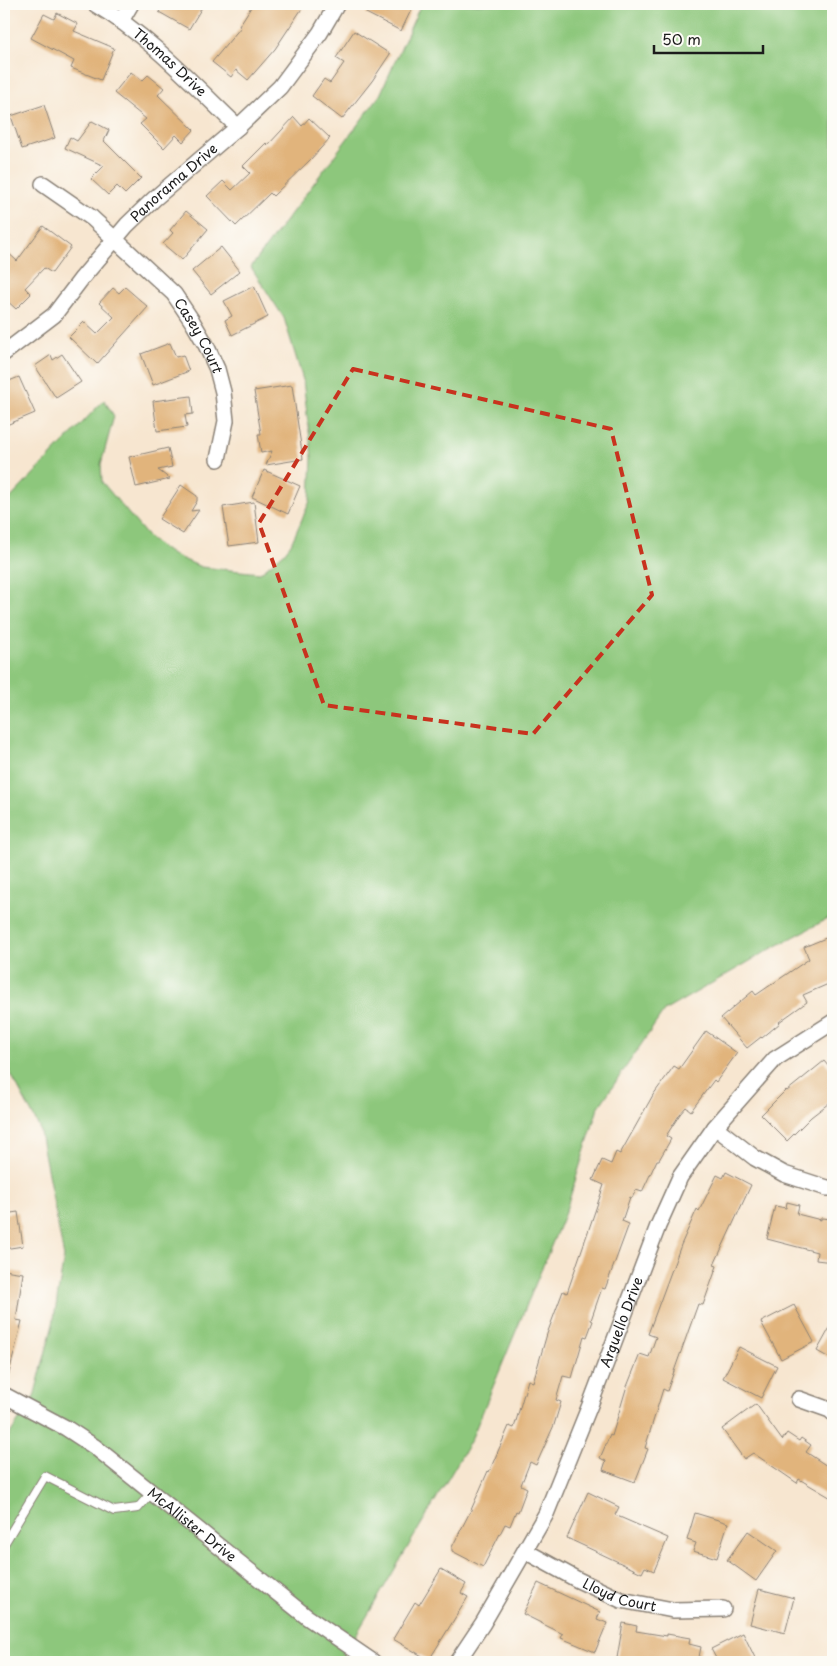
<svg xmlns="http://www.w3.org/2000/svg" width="837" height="1666" font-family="'Playpen Sans',sans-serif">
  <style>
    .green { fill: #8dc77c; stroke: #54724c }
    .building { fill: #e1b47b }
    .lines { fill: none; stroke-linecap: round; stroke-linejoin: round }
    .lane-casing { stroke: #8a8176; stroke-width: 10 }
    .street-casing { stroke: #8a8176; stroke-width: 18 }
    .lane { stroke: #fff; stroke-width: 8 }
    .street { stroke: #fff; stroke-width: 15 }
    .marked { fill: none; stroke: #c8321e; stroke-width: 4; stroke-dasharray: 10 6; stroke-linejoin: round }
    .labels { text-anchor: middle; stroke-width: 4.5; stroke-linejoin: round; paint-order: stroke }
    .street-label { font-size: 14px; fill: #1c1c1c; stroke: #fdfcf7 }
  </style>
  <rect width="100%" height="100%" fill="#fdfcf7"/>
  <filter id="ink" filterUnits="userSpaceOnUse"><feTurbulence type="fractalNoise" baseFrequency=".02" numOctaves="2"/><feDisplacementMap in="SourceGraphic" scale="10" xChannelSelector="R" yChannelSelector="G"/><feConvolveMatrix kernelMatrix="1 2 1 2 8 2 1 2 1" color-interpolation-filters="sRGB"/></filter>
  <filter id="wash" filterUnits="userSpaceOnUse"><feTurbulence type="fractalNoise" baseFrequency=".0096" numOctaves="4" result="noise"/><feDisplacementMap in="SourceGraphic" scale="20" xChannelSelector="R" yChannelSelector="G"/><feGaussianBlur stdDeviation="1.12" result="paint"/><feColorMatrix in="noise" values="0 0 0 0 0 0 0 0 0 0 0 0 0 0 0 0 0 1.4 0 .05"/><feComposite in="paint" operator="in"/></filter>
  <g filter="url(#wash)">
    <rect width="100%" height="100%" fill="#f7e6d0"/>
    <polygon class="green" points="421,4 833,4 833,916 769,950 664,1011 598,1108 566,1210 471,1440 340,1662 4,1662 4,1443 34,1397 53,1324 64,1257 39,1127 4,1061 4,505 104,400 114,416 101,464 102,482 149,538 171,554 201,567 260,573 284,553 291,544 310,501 312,457 303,380 284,318 251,267 380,95"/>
    <g id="blocks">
      <g class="building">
        <polygon points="164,4 204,4 189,29 159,12"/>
        <polygon points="253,4 305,4 275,49 248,80 236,70 231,77 212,62 241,27 239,26"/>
        <polygon points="370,4 414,4 401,31 366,13"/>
        <polygon points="57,13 78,24 74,31 114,48 101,80 71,68 74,61 31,38 44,14 54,19"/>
        <polygon points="354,31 390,54 372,81 342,119 312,96 324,79 330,83 344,63 336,58"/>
        <polygon points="131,72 142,81 148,75 164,88 158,95 194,130 183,142 176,135 164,148 140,124 146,119 114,93"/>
        <polygon points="44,105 55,138 22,149 11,116"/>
        <polygon points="294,117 302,126 309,118 330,138 310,160 273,196 270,193 236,226 207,196 223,181 232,190 250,173 243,166 266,143 268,145"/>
        <polygon points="92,121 109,130 104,141 141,178 125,194 117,186 108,195 91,179 104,166 65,148 70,137 77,141"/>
        <polygon points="186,211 208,229 182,260 163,244 173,233 170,230"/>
        <polygon points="43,226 71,247 52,273 44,268 25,288 31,294 16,309 4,298 4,249 17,261"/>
        <polygon points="221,247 240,271 211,294 192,271"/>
        <polygon points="254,286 268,317 232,335 225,320 232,316 224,301"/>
        <polygon points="125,287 148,307 97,364 69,337 84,322 97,334 114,317 99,303 113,288 119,293"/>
        <polygon points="170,343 176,357 183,355 189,371 153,385 141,354"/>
        <polygon points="62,354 81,382 56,398 35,366 51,355 53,360"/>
        <polygon points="19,377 35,413 4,426 4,383"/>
        <polygon points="292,385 303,459 266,465 272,451 261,453 258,434 261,434 254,391"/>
        <polygon points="191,396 193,414 185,415 187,427 157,431 153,401"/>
        <polygon points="168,448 172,467 158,470 170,479 136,487 129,457"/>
        <polygon points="264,470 300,486 288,514 252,497"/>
        <polygon points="181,485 197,496 197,501 191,511 199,510 183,534 159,519"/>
        <polygon points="254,502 259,542 229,546 223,507"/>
        <polygon points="833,935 833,982 803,995 807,1002 779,1022 780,1023 762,1038 761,1037 747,1048 721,1018 753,991 756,995 809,959 804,947"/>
        <polygon points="706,1031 737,1053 716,1082 714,1080 691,1111 686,1107 680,1114 666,1136 671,1139 659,1160 657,1160 642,1192 636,1190 632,1198 630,1197 622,1221 629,1224 605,1289 602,1288 591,1320 593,1321 587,1337 584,1336 572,1378 563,1376 556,1400 561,1402 554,1425 536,1465 530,1462 521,1485 527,1488 518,1512 516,1511 510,1526 505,1524 483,1567 452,1551 452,1547 471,1510 488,1471 489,1472 509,1426 514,1428 528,1380 533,1382 547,1334 563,1291 567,1293 604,1185 593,1180 602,1160 611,1164 616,1152 620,1154 653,1095 674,1066 679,1069"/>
        <polygon points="824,1061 833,1072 833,1100 811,1117 787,1141 761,1115 786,1090 787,1091"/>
        <polygon points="726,1172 751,1185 714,1265 717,1266 703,1305 698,1304 667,1391 663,1389 645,1448 648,1449 635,1482 603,1470 606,1461 600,1458 610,1435 612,1436 626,1389 640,1354 649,1357 656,1337 648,1334 681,1245 697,1209 699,1211 717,1175 723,1178"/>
        <polygon points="787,1202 799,1205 797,1214 821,1220 821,1218 833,1219 833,1262 816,1260 817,1252 767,1239 775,1206 786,1208"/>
        <polygon points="18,1212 23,1246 4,1249 4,1214"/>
        <polygon points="4,1270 23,1273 16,1320 22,1321 8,1377 4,1376"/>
        <polygon points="794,1305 814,1342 781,1359 761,1322"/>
        <polygon points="833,1322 833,1360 817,1351"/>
        <polygon points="739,1347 777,1366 761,1398 723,1378"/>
        <polygon points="756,1404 782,1440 787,1433 799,1441 801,1438 811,1445 806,1452 833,1470 833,1499 799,1479 797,1483 753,1453 744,1459 722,1429"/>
        <polygon points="588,1492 619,1507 615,1515 668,1538 654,1571 645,1567 642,1573 567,1538"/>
        <polygon points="695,1513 728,1523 717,1558 693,1551 696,1543 687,1540"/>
        <polygon points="748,1531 777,1551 756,1581 727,1560"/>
        <polygon points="441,1569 466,1584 461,1593 468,1597 429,1660 393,1639 415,1602 419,1605"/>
        <polygon points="538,1583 600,1612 597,1619 607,1623 595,1652 561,1638 563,1634 523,1614"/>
        <polygon points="759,1589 794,1598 785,1633 750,1624"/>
        <polygon points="623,1623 637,1626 636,1631 667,1636 667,1634 690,1638 689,1644 701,1647 698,1662 638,1662 617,1658"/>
        <polygon points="743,1633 757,1662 718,1662 711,1649"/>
      </g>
    </g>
  </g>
  <g filter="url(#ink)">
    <use href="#blocks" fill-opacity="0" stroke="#8a8176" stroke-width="1"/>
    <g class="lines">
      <g class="lane-casing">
        <polyline id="lane" points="4,1544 45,1476 114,1511 138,1508 152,1492"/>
      </g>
      <g class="street-casing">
        <g id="street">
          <path id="s1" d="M 95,4 C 149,36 193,84 238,127"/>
          <polyline points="121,21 131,4"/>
          <path id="s2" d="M 43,184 L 92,218 L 174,294 L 192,321 L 206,345 L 217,369 L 223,392 L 226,421 L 218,459"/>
          <path id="s3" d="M 4,353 L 54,315 L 82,278 L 127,225 L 154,199 L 238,127 L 280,87 L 320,33 L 337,4"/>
          <polyline points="715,1127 755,1158 784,1174 827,1188 833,1188"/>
          <path id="s4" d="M 4,1395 L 66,1428 L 95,1447 L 307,1617 L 373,1662"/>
          <polyline points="799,1399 830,1410 833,1413"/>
          <path id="s5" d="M 525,1551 L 578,1580 L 621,1600 L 673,1610 L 723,1609"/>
          <path id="s6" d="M 457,1662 L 483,1623 L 546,1514 L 590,1405 L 658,1226 L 680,1177 L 715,1127 L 775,1059 L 833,1022"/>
        </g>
      </g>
      <use href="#lane" class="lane"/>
      <use href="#street" class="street"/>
    </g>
  </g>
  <path class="marked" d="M 353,369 L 611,429 L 652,595 L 533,734 L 324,705 L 259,523 Z"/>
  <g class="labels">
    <g class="street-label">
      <text dy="5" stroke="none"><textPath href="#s1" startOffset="95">Thomas Drive</textPath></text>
      <text dy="5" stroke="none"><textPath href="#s3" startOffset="242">Panorama Drive</textPath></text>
      <text dy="5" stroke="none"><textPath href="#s2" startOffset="220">Casey Court</textPath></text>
      <text dy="5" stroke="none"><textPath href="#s6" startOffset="379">Arguello Drive</textPath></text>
      <text dy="5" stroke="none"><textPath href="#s4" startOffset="229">McAllister Drive</textPath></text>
      <text dy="5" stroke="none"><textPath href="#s5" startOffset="105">Lloyd Court</textPath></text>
    </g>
  </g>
  <rect width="837" height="1666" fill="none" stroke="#fdfcf7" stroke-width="20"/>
  <path d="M654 45v8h109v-8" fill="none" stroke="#1c1c1c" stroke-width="2.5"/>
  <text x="662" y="45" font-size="15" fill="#1c1c1c" stroke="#fdfcf7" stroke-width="4" paint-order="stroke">50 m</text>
</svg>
